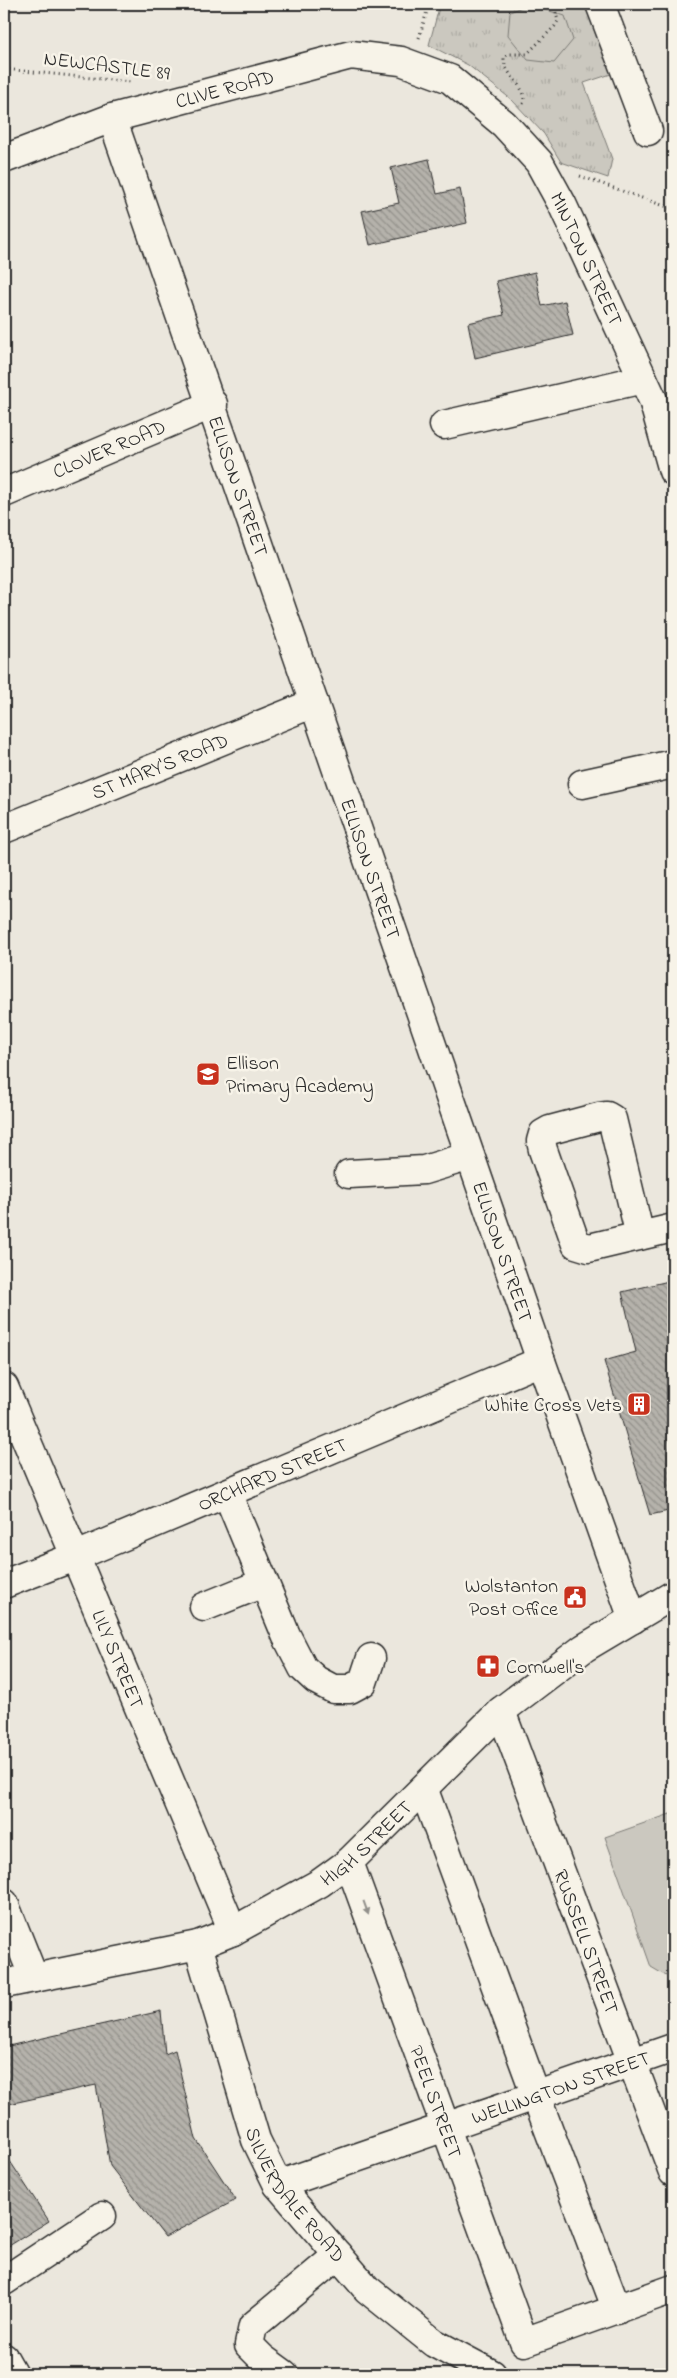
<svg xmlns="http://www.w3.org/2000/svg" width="677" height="2378" font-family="'Indie Flower',sans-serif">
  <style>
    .grass { fill: url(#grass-tufts); stroke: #7b7a75 }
    .green { fill: #cbc8bf; stroke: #7b7a75 }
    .building { fill: url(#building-back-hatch); stroke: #2b2b2b }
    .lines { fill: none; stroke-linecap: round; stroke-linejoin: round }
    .minor-casing { stroke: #2b2b2b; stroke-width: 31 }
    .major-casing { stroke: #2b2b2b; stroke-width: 31 }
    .path { stroke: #2b2b2b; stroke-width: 3; stroke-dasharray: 1 4; stroke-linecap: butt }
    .minor { stroke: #f7f3e8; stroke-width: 28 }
    .major { stroke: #f7f3e8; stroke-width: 28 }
    .oneway { fill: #918f8a }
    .labels { text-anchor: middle; stroke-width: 5; stroke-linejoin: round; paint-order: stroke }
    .street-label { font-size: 20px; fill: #2b2b2b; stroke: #f7f3e8 }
    .poi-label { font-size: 20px; fill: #2b2b2b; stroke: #f7f3e8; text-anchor: start }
  </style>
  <defs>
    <pattern id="grass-tufts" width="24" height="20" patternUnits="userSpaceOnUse" patternTransform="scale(1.25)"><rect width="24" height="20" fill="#cbc8bf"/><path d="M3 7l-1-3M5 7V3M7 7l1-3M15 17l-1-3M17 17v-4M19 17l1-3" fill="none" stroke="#aeaca4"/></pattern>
    <pattern id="building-back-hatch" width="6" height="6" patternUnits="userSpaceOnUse" patternTransform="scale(1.25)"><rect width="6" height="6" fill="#b5b2ab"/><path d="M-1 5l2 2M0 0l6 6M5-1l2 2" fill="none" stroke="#93918b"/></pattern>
  </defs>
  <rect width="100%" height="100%" fill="#ebe7dd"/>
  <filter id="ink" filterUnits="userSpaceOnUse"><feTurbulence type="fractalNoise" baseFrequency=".02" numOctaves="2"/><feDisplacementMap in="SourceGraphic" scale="10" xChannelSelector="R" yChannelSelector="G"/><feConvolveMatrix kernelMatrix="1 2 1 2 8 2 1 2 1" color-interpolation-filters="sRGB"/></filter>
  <g filter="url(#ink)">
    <polygon class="grass" points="440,4 592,4 617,72 584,83 612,159 608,178 561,162 544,134 512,100 468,65 429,45"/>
    <g class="green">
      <polygon points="528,4 565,16 573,40 554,63 528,60 508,35 510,12"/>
      <polygon points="673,1813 673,1980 651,1967 605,1837"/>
    </g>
    <g class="building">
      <polygon points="429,159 437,194 460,189 467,223 370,245 362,211 399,203 391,168"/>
      <polygon points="535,272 542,306 565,301 573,335 475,358 468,323 504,315 496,281"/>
      <polygon points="673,1280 673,1510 650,1515 604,1361 636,1352 622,1292"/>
      <polygon points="161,2011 165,2054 175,2050 196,2139 236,2200 165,2237 110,2166 96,2085 4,2105 4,2047"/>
      <polygon points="4,2152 49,2221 4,2249"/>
    </g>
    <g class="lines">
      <g class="minor-casing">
        <g id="minor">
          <polyline points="600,4 648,131"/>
          <path id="s1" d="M 112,118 L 541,1361 L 633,1619"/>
          <path id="s2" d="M 4,159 L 112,118 L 351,55 L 401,61 L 450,79 L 504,124 L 539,162 L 562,204 L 653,400 L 673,471"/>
          <polyline points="444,425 643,379"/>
          <path id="s3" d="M 4,493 L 213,404"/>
          <polyline points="582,784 673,764"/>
          <path id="s4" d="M 4,829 L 314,703"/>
          <polyline points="349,1174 424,1170 470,1156"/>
          <polyline points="640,1236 612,1119 607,1116 599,1117 550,1130 543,1134 541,1141 543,1150 576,1244 589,1248 673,1228"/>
          <path id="s5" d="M 4,1387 L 233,1931"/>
          <polyline points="227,1493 286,1635 303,1668 316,1680 333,1689 350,1689 363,1682 371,1658"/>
          <path id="s6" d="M 4,1584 L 74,1557 L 541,1361"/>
          <polyline points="204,1607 263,1583"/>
          <path id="s7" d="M 501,1711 L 673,2172"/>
          <polyline points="424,1790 536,2096 617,2310"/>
          <path id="s8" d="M 349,1862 L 524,2342 L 673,2289"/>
          <polyline points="4,1903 34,1978"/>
          <path id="s9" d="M 278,2185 L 673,2048"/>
          <polyline points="4,2281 102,2216"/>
          <polyline points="4,2358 13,2374"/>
          <polyline points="284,2374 262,2358 249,2345 253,2326 338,2255"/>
        </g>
      </g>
      <g class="major-casing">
        <g id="major">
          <path id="s10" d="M 198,1945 L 256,2140 L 278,2185 L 367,2289 L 434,2343 L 492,2374"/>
          <path id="s11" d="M 4,1984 L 198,1945 L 233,1931 L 320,1883 L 349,1862 L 501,1711 L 584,1648 L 673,1595"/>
        </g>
      </g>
      <g class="path">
        <polyline points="419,38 429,4"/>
        <polyline points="4,69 131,82"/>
        <path d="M 523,104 C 529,86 503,76 504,57 L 509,54 L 527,54 L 555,26 L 558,21 L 554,4"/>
        <polyline points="580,176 673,209"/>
      </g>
      <use href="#minor" class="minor"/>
      <use href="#major" class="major"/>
    </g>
    <defs><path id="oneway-solid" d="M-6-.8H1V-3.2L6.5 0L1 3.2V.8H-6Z" transform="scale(1.25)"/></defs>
    <use class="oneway" href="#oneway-solid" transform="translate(366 1908) rotate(70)"/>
  </g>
  <defs>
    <g id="school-square" transform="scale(1.25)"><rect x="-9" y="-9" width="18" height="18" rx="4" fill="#c8321e" stroke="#f7f3e8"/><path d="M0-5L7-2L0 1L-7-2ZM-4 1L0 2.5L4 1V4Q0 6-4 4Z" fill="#fff"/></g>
    <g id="building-square" transform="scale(1.25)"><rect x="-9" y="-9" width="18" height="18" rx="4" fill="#c8321e" stroke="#f7f3e8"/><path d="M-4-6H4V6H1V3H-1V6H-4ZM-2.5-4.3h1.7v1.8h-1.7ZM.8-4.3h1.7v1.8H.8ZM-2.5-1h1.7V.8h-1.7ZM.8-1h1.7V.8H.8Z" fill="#fff"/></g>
    <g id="civic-square" transform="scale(1.25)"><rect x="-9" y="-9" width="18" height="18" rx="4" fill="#c8321e" stroke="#f7f3e8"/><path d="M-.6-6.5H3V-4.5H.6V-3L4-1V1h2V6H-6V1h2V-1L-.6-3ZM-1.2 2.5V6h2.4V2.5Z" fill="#fff"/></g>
    <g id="pharmacy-square" transform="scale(1.25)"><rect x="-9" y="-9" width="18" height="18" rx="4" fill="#c8321e" stroke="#f7f3e8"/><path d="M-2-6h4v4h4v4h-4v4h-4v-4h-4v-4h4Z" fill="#fff"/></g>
  </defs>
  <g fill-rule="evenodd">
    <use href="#school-square" x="208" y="1074"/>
    <use href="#building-square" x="639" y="1404"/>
    <use href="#civic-square" x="575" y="1597"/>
    <use href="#pharmacy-square" x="488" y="1666"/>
  </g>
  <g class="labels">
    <g class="street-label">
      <text transform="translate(107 65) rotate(7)" y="7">NEWCASTLE 89</text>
      <text dy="7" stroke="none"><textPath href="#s2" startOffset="232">CLIVE ROAD</textPath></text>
      <text dy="7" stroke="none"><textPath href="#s2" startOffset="695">MINTON STREET</textPath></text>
      <text dy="7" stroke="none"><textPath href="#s3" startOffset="114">CLOVER ROAD</textPath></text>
      <text dy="7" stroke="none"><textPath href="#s1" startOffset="389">ELLISON STREET</textPath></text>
      <text dy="7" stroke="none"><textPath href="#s4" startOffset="168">ST MARY'S ROAD</textPath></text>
      <text dy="7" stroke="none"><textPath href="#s1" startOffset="794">ELLISON STREET</textPath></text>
      <text dy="7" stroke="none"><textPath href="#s1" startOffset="1199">ELLISON STREET</textPath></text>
      <text dy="7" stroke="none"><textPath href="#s6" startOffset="290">ORCHARD STREET</textPath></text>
      <text dy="7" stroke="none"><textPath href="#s5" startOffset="295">LILY STREET</textPath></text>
      <text dy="7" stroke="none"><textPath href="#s11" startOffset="396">HIGH STREET</textPath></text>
      <text dy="7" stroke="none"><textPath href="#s7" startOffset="246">RUSSELL STREET</textPath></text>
      <text dy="7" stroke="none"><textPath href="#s9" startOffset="299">WELLINGTON STREET</textPath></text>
      <text dy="7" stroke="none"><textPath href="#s8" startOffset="255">PEEL STREET</textPath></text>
      <text dy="7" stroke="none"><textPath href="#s10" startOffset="271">SILVERDALE ROAD</textPath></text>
    </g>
    <g class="poi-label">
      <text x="226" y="1069">Ellison<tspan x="226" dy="23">Primary Academy</tspan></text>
      <text x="622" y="1411" text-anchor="end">White Cross Vets</text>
      <text x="558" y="1592" text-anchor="end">Wolstanton<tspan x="558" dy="23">Post Office</tspan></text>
      <text x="506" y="1673">Cornwell's</text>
    </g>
  </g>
  <rect width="677" height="2378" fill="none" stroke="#f7f3e8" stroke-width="20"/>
  <rect x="10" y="10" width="657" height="2358" fill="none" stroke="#2b2b2b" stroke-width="2" filter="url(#ink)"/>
</svg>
